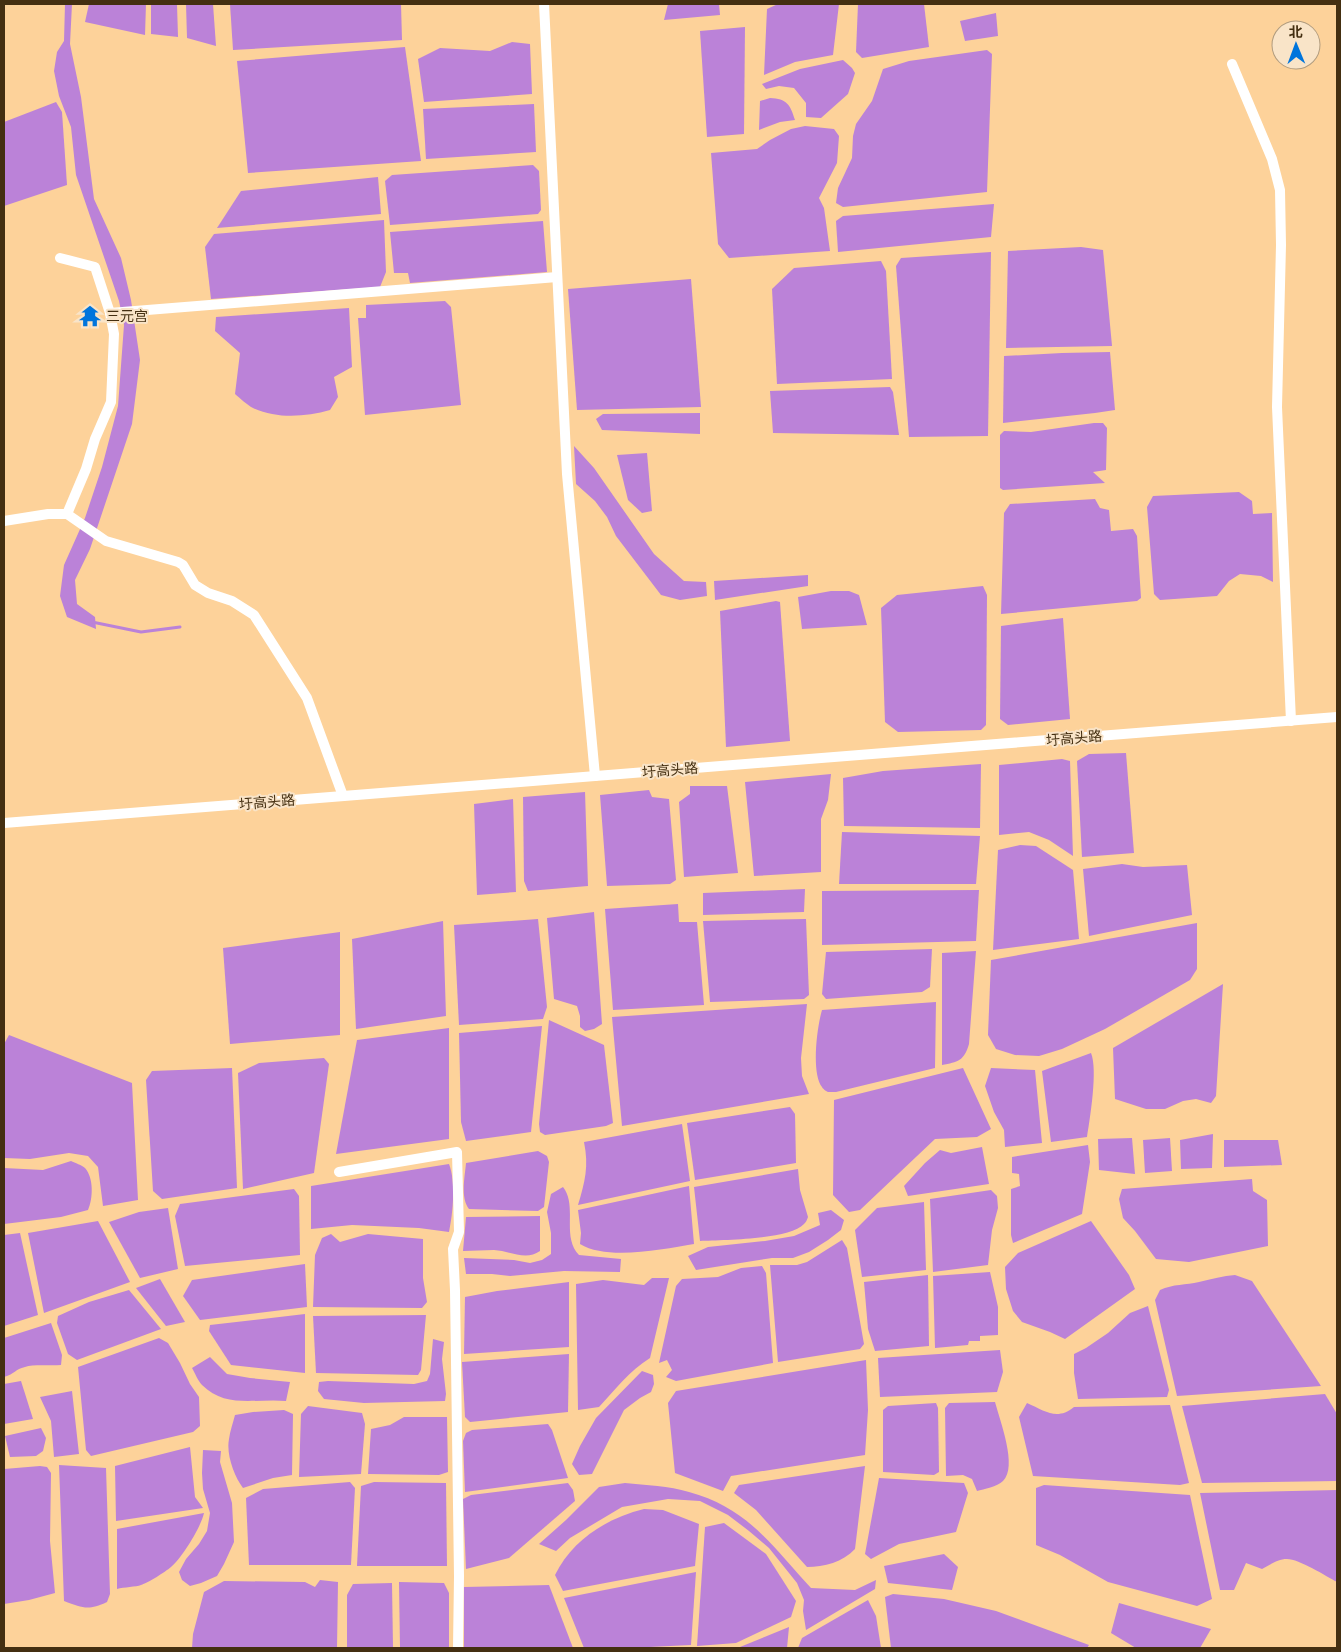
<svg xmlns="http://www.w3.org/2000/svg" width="1341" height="1652" font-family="'IBM Plex Sans','Noto Sans SC',sans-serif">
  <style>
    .water { fill: #bb82d8 }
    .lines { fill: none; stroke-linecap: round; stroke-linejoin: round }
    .stream { stroke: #bb82d8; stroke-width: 3 }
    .minor { stroke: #fff; stroke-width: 10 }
    .labels { text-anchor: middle; stroke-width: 4; stroke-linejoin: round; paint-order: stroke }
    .poi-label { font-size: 14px; fill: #442f11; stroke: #f9e4c8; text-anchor: start }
    .street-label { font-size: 14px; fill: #442f11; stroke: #f9e4c8 }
  </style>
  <rect width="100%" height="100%" fill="#fdd29a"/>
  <g class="water">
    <polygon points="65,4 72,4 70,44 81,97 94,199 121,258 131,300 140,360 132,424 90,549 75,580 77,604 95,617 96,629 67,617 60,596 64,565 85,518 102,467 118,406 124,325 119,301 76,175 71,127 59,96 54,71 57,52 64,41"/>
    <polygon points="89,4 146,4 145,35 85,22"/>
    <polygon points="151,4 177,4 178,37 151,34"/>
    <polygon points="186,4 213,4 216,46 187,38"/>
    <polygon points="230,4 401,4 402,40 233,50"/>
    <polygon points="668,4 719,4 720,15 664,20"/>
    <polygon points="778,4 839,4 833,55 795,62 764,75 767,9"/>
    <polygon points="858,4 924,4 929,47 862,58 856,52"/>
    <polygon points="996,13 998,36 965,41 960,21"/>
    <polygon points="745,27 744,134 707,137 700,31"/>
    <polygon points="512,42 530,44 532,94 424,102 418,59 440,48 490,51"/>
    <polygon points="405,47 421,161 248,173 237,61"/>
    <polygon points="987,50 992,54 987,192 843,207 836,203 838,188 852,158 853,136 856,124 872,101 883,69 909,61"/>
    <polygon points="843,60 852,68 855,73 848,94 821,118 806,117 806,103 794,88 779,86 766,89 762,84 800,69"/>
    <path d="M 770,98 C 787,99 790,104 795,120 L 780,122 L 759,130 L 760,101 Z"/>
    <polygon points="56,102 62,112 67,185 4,206 4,122"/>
    <polygon points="534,104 536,152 426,159 423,109"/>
    <polygon points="805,126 834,129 839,136 837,163 819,198 824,208 830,251 729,258 718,244 711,153 757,149 770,140 791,129"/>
    <polygon points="533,165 539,171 541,210 538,214 390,225 385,181 392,175"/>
    <polygon points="378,177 381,214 217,228 241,191"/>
    <polygon points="994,204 991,237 838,252 836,221 843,216"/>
    <polygon points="384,220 386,272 380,287 211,299 205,247 214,234"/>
    <polygon points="543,221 547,272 410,283 408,273 394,273 390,232"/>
    <polygon points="1081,247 1103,250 1112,346 1006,348 1008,251"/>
    <polygon points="991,252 988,436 909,437 896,266 901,258"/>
    <polygon points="881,261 886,271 892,379 777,384 772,289 794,268"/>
    <polygon points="691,279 701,407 577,410 568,289"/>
    <polygon points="445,301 451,307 461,405 365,415 358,318 366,318 366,305"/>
    <path d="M 349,308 L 352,367 L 334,377 L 338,397 L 330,410 C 305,417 277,419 253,408 C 247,405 240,398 235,394 L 240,353 L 215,331 L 216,317 Z"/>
    <polygon points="1110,352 1115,410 1095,413 1003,423 1004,356 1062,353"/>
    <polygon points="890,387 893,392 899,435 773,433 770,391"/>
    <polygon points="700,413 700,434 602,430 596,419 603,414"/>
    <polygon points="1094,423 1103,423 1107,428 1106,470 1093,472 1105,483 1003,490 1000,488 1000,435 1004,431 1031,432"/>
    <polygon points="574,446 594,468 654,554 684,581 706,582 707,596 680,600 661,595 616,536 607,517 595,501 576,484"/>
    <polygon points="647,453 652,511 642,513 628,500 617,455"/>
    <polygon points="1239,492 1252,501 1253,514 1272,513 1273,582 1261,576 1240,574 1229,581 1217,596 1160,600 1154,594 1147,507 1153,496"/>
    <polygon points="1095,499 1100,508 1109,510 1111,531 1133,529 1137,536 1141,598 1137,601 1001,614 1004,513 1010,504"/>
    <polygon points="808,575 808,586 715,600 714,581"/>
    <polygon points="983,586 987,595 986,725 981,730 898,732 885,722 881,608 897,595"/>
    <polygon points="831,591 849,591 859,595 867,625 802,629 798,597"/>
    <polygon points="776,601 780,602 790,741 726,747 720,611"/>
    <polygon points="1063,618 1070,719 1008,725 1000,719 1001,626"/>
    <polygon points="1126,753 1134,853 1082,857 1077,761 1089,754"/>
    <polygon points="1062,759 1070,761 1073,856 1049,840 1029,832 999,835 999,765"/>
    <polygon points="981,764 980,828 844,826 843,778 883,771"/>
    <polygon points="831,774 828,800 821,819 821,872 754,876 745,782"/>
    <polygon points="690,786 727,786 738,873 684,877 679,802 690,794"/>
    <polygon points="649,790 652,797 669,799 676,880 670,884 607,886 600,795"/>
    <polygon points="585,792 588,886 528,891 524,881 523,797"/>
    <polygon points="513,799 516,892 477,895 474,804"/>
    <polygon points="842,832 980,836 976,884 839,884"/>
    <polygon points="1020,845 1036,846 1073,870 1079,939 993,950 998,850"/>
    <polygon points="1122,864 1143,867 1187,865 1192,915 1089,936 1083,869"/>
    <polygon points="805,889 804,912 703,915 703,893"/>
    <polygon points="979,890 976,941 822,945 822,891"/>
    <polygon points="678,904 679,922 697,922 704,1005 613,1010 605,909"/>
    <polygon points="594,912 602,1024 594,1029 585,1031 580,1027 580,1016 577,1006 554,999 547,918"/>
    <polygon points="538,919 547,1007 543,1019 459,1025 454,925"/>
    <polygon points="806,919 809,995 804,999 710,1002 703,921"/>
    <polygon points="443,921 446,1016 356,1029 352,939"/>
    <polygon points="1197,923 1197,969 1190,980 1105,1029 1062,1049 1039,1056 1015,1055 996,1049 988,1035 991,960"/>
    <polygon points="340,932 340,1035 230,1044 223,948"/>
    <polygon points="932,949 930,987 922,992 826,999 822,994 826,952"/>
    <path d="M 976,951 L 969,1044 C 964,1061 958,1062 942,1065 L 942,953 Z"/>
    <polygon points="1223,984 1216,1096 1211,1103 1196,1099 1183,1101 1165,1109 1146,1109 1115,1099 1113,1048"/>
    <path d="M 936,1002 L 935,1068 L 836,1092 L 828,1092 C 827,1092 822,1088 822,1087 C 811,1073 817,1027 822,1010 Z"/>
    <polygon points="807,1004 801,1058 802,1076 809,1094 622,1126 612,1017"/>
    <polygon points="549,1020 604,1045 613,1123 606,1126 545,1135 540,1132 539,1124"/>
    <polygon points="542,1026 531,1132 466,1141 461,1122 459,1033"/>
    <polygon points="449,1028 449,1139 336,1154 357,1040"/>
    <polygon points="9,1035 132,1083 138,1200 103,1206 98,1167 88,1156 69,1153 30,1159 4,1158 4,1044"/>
    <path d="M 1091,1053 C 1098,1070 1090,1118 1087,1137 L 1051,1142 L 1042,1071 Z"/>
    <polygon points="324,1058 329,1064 314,1173 243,1189 238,1073 259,1063"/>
    <polygon points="232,1068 237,1188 162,1199 153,1191 146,1080 152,1071"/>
    <polygon points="963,1068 991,1129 977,1137 935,1139 860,1210 849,1212 833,1195 834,1100"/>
    <polygon points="991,1068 1035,1070 1042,1143 1005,1147 1004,1130 994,1112 985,1086"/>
    <polygon points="790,1107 795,1114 796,1163 695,1180 687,1123"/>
    <path d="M 682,1124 L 690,1181 L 578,1205 C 585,1182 589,1166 584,1142 Z"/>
    <polygon points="1213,1134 1212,1168 1181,1169 1180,1140"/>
    <polygon points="1132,1138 1135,1174 1099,1170 1098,1139"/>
    <polygon points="1170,1138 1172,1171 1145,1173 1143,1140"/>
    <polygon points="1224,1140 1278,1140 1282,1165 1224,1167"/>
    <polygon points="1088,1145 1090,1162 1082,1214 1013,1243 1011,1235 1011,1189 1020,1186 1019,1174 1012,1173 1012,1157"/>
    <polygon points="982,1147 989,1184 908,1196 904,1186 925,1163 940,1150 951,1153"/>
    <path d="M 538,1151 L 547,1156 L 549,1162 L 544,1207 L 538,1211 L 469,1209 C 460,1198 465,1176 466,1163 Z"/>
    <path d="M 71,1161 C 75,1163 82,1165 85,1168 C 94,1178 93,1199 88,1210 L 61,1217 L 4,1224 L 4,1168 L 43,1170 Z"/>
    <path d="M 449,1164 C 456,1182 453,1213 449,1232 L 419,1228 L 352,1225 L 311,1229 L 311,1186 Z"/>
    <path d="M 798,1169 L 800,1190 L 808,1217 C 807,1220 806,1222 804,1224 C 789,1240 722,1240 700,1241 L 694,1187 Z"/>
    <polygon points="1252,1179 1253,1191 1267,1200 1268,1246 1189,1262 1156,1259 1135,1231 1123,1218 1119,1199 1122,1189"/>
    <path d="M 689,1186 L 694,1244 C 663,1249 608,1261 580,1244 L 581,1233 L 578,1210 Z"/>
    <path d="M 563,1187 C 578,1206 561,1236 579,1255 L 621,1259 L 620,1272 L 564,1271 L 510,1276 L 492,1274 L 466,1274 L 464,1258 L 514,1260 L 530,1263 L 542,1260 L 551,1254 L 551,1233 L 547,1212 L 551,1194 Z"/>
    <polygon points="294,1189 299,1196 300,1255 185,1266 175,1216 180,1204"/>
    <polygon points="991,1190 997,1196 998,1208 992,1230 988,1265 933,1272 930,1199"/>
    <polygon points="924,1202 926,1270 862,1277 855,1230 877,1208"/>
    <polygon points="168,1208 178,1269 140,1278 109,1222 139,1212"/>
    <polygon points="831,1210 844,1220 841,1230 828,1240 809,1252 793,1258 772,1258 696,1270 688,1256 708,1247 765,1241 794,1236 820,1225 818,1213"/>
    <path d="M 540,1216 L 540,1251 C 526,1261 510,1251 494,1250 C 484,1250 473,1251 463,1251 L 466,1217 Z"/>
    <polygon points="98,1221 130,1282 44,1313 28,1233"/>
    <polygon points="1091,1221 1129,1275 1135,1289 1065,1339 1050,1332 1022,1322 1013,1311 1006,1289 1005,1267 1018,1253"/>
    <polygon points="20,1233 38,1315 4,1326 4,1235"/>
    <polygon points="331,1234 340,1242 368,1234 423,1239 423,1278 427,1302 422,1308 313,1307 315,1255 322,1238"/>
    <polygon points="842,1240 847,1248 864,1344 860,1349 778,1362 770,1265 797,1265 807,1262"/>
    <polygon points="305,1264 307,1307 200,1320 183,1296 192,1280"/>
    <polygon points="762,1266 766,1273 773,1363 676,1381 666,1377 672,1370 667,1360 659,1363 676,1286 682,1279 718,1277 741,1268"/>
    <polygon points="990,1272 998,1307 998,1335 980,1336 980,1341 969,1341 968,1345 935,1348 933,1276"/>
    <polygon points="928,1275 929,1346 875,1351 868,1329 864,1282"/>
    <path d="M 1235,1275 L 1252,1281 L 1321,1386 L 1177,1396 L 1155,1300 L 1160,1290 C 1173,1284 1186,1285 1199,1282 C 1212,1279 1223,1276 1235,1275 Z"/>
    <path d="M 652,1278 L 669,1278 L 650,1358 C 629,1371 615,1390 599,1407 L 578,1410 L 576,1284 L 603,1280 L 644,1285 Z"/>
    <polygon points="160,1279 185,1322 166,1326 136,1288"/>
    <polygon points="569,1282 569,1347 464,1354 465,1297 497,1291"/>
    <polygon points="129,1290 161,1329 77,1360 68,1354 57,1323 58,1316 89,1302"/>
    <polygon points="1148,1306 1169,1390 1167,1397 1078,1399 1074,1373 1074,1354 1086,1348 1108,1333 1130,1313"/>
    <polygon points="305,1314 305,1373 231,1365 209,1331 210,1325"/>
    <polygon points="426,1315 421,1370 418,1375 316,1373 313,1316"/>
    <path d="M 51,1323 L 62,1355 L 61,1365 C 50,1366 33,1364 25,1367 C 15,1369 15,1374 4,1377 L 4,1338 Z"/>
    <polygon points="159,1338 168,1343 180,1363 190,1384 199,1397 200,1426 193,1432 91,1456 86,1450 78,1367"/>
    <polygon points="433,1339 444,1342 442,1359 446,1394 445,1401 364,1403 324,1399 318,1391 319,1382 328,1381 414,1384 427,1381 430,1374"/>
    <polygon points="1000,1350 1003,1372 997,1392 880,1397 878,1358"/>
    <polygon points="569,1354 568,1412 470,1422 465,1417 462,1362"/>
    <path d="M 210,1357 L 227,1374 L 250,1378 L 290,1382 L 286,1401 C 256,1398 226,1409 202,1385 C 198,1381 195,1373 192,1368 Z"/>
    <polygon points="866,1360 868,1410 865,1455 731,1476 723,1491 675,1473 668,1403 676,1391"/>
    <polygon points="642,1371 653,1375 654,1384 651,1392 640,1398 624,1410 592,1474 579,1475 572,1464 580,1446 596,1418"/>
    <polygon points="21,1381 33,1419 4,1424 4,1384"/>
    <polygon points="72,1391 79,1454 54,1457 51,1421 40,1397"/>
    <polygon points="1325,1394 1337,1414 1337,1481 1202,1483 1182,1406"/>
    <path d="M 995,1402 C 1000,1421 1018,1467 1003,1481 C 997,1487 984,1489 977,1491 L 972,1479 L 963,1475 L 946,1476 L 945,1408 L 949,1403 Z"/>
    <polygon points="936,1403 938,1408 939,1472 934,1475 883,1472 883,1410 888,1406"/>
    <path d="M 1027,1403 C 1045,1411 1057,1421 1074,1407 L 1170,1405 L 1189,1483 L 1180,1485 L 1033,1476 L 1019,1417 Z"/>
    <polygon points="308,1406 362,1413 365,1424 361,1474 299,1477 301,1414"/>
    <path d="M 284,1410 L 293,1414 L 292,1475 L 273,1478 L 243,1488 C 234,1476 226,1454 229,1439 C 230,1431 233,1423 235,1415 L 253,1412 Z"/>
    <polygon points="404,1417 447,1417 448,1472 439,1475 368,1474 371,1429 390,1425"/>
    <polygon points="548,1424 552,1430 568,1478 465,1492 463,1441 466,1433 472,1430"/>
    <polygon points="41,1428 46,1438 43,1451 36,1456 10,1457 5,1436"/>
    <polygon points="190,1447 195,1497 203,1508 116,1521 115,1466"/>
    <polygon points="203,1450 221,1451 220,1462 232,1503 234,1542 224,1564 217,1576 201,1583 190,1586 182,1580 179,1572 186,1559 199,1544 207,1531 210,1513 203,1489 202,1473"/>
    <path d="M 59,1465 L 106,1468 L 110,1594 L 107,1602 C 88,1611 83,1608 64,1601 Z"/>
    <polygon points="40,1466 47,1467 51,1473 50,1541 55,1593 29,1600 4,1604 4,1469"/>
    <path d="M 865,1466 L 855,1549 C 843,1562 824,1567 807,1567 L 756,1510 L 734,1493 L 739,1485 Z"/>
    <polygon points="879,1478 964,1483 968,1493 956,1532 899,1544 871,1559 865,1554"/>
    <polygon points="350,1482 355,1488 351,1565 249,1565 246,1498 263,1489"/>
    <polygon points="374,1482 446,1483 447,1566 357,1566 361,1486"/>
    <polygon points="568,1483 573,1490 575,1501 509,1558 466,1569 463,1499 471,1495"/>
    <path d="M 625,1483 C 646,1485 669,1486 689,1492 C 748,1508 772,1546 811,1588 L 855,1590 L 876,1580 L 875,1589 L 806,1630 L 803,1611 L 804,1600 L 797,1583 L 769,1548 L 749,1531 L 728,1515 L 700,1501 L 668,1499 L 622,1507 L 570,1538 L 556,1551 L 539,1544 L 566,1520 L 599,1487 Z"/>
    <polygon points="1044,1485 1190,1495 1212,1599 1197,1606 1108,1582 1060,1555 1036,1545 1036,1488"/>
    <path d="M 1337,1490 L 1337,1582 C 1326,1576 1299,1559 1287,1559 C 1277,1559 1270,1565 1262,1569 L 1246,1563 L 1234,1590 L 1220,1590 L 1200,1493 Z"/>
    <path d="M 644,1509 L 663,1510 L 699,1524 L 695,1566 L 563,1591 L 555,1575 C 572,1540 607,1518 644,1509 Z"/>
    <path d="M 204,1513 C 201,1527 182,1558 171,1567 C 165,1572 148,1583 141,1585 C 136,1587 124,1587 117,1589 L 117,1529 Z"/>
    <polygon points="724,1523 766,1554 796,1601 791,1617 736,1643 697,1646 705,1527"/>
    <polygon points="944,1554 958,1567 952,1590 888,1583 884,1566"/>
    <polygon points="696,1572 691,1645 629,1648 584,1648 564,1598"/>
    <polygon points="320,1580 338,1582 337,1648 192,1648 193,1634 204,1592 224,1581 305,1582 315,1587"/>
    <polygon points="399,1582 444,1583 449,1593 449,1648 400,1648"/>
    <polygon points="392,1583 393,1648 347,1648 347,1595 353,1584"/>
    <polygon points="549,1585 573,1648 464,1648 464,1587"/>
    <polygon points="893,1594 944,1599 996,1611 1089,1645 1087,1648 891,1648 885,1597"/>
    <polygon points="868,1600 876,1616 881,1648 798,1648 802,1638"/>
    <polygon points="1119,1603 1211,1629 1200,1648 1136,1648 1111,1633"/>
    <polygon points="789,1627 787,1648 740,1648 740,1647"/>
  </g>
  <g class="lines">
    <polyline class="stream" points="92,622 141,632 180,627"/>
    <g class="minor">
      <polyline points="544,4 567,474 595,776"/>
      <polyline points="1232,64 1272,159 1280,190 1281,245 1277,407 1291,721"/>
      <polyline points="60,258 95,267 110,313 114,334 111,402 95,439 86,469 67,514"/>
      <polyline points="110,313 557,277"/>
      <polyline points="4,521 48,514 67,514 106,541 178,562 183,565 195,585 208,593 232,601 254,615 307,698 343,796"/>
      <polyline points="4,823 1337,717"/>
      <polyline points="339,1172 457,1152 459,1232 453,1249 455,1290 459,1576 458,1648"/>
    </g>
  </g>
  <defs>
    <g id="temple-bare" transform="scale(1.725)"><path d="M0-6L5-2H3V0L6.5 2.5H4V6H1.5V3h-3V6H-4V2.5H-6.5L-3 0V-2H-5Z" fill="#0075dc" stroke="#f9e4c8" stroke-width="2.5" paint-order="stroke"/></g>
  </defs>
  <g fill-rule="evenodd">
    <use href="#temple-bare" x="90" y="316"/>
  </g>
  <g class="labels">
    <g class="poi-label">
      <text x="106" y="321">三元宫</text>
    </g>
    <g class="street-label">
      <text transform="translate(1074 738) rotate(-5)" y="5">圩高头路</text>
      <text transform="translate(670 770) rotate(-5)" y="5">圩高头路</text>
      <text transform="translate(267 802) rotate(-5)" y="5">圩高头路</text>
    </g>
  </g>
  <rect width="1341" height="1652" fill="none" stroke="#442f11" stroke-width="10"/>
  <g transform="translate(1296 45) rotate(359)"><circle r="24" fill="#f9e4c8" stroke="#b19c7f"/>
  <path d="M0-4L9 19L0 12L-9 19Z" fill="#0075dc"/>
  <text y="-8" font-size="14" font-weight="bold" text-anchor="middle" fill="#442f11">北</text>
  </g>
</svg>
